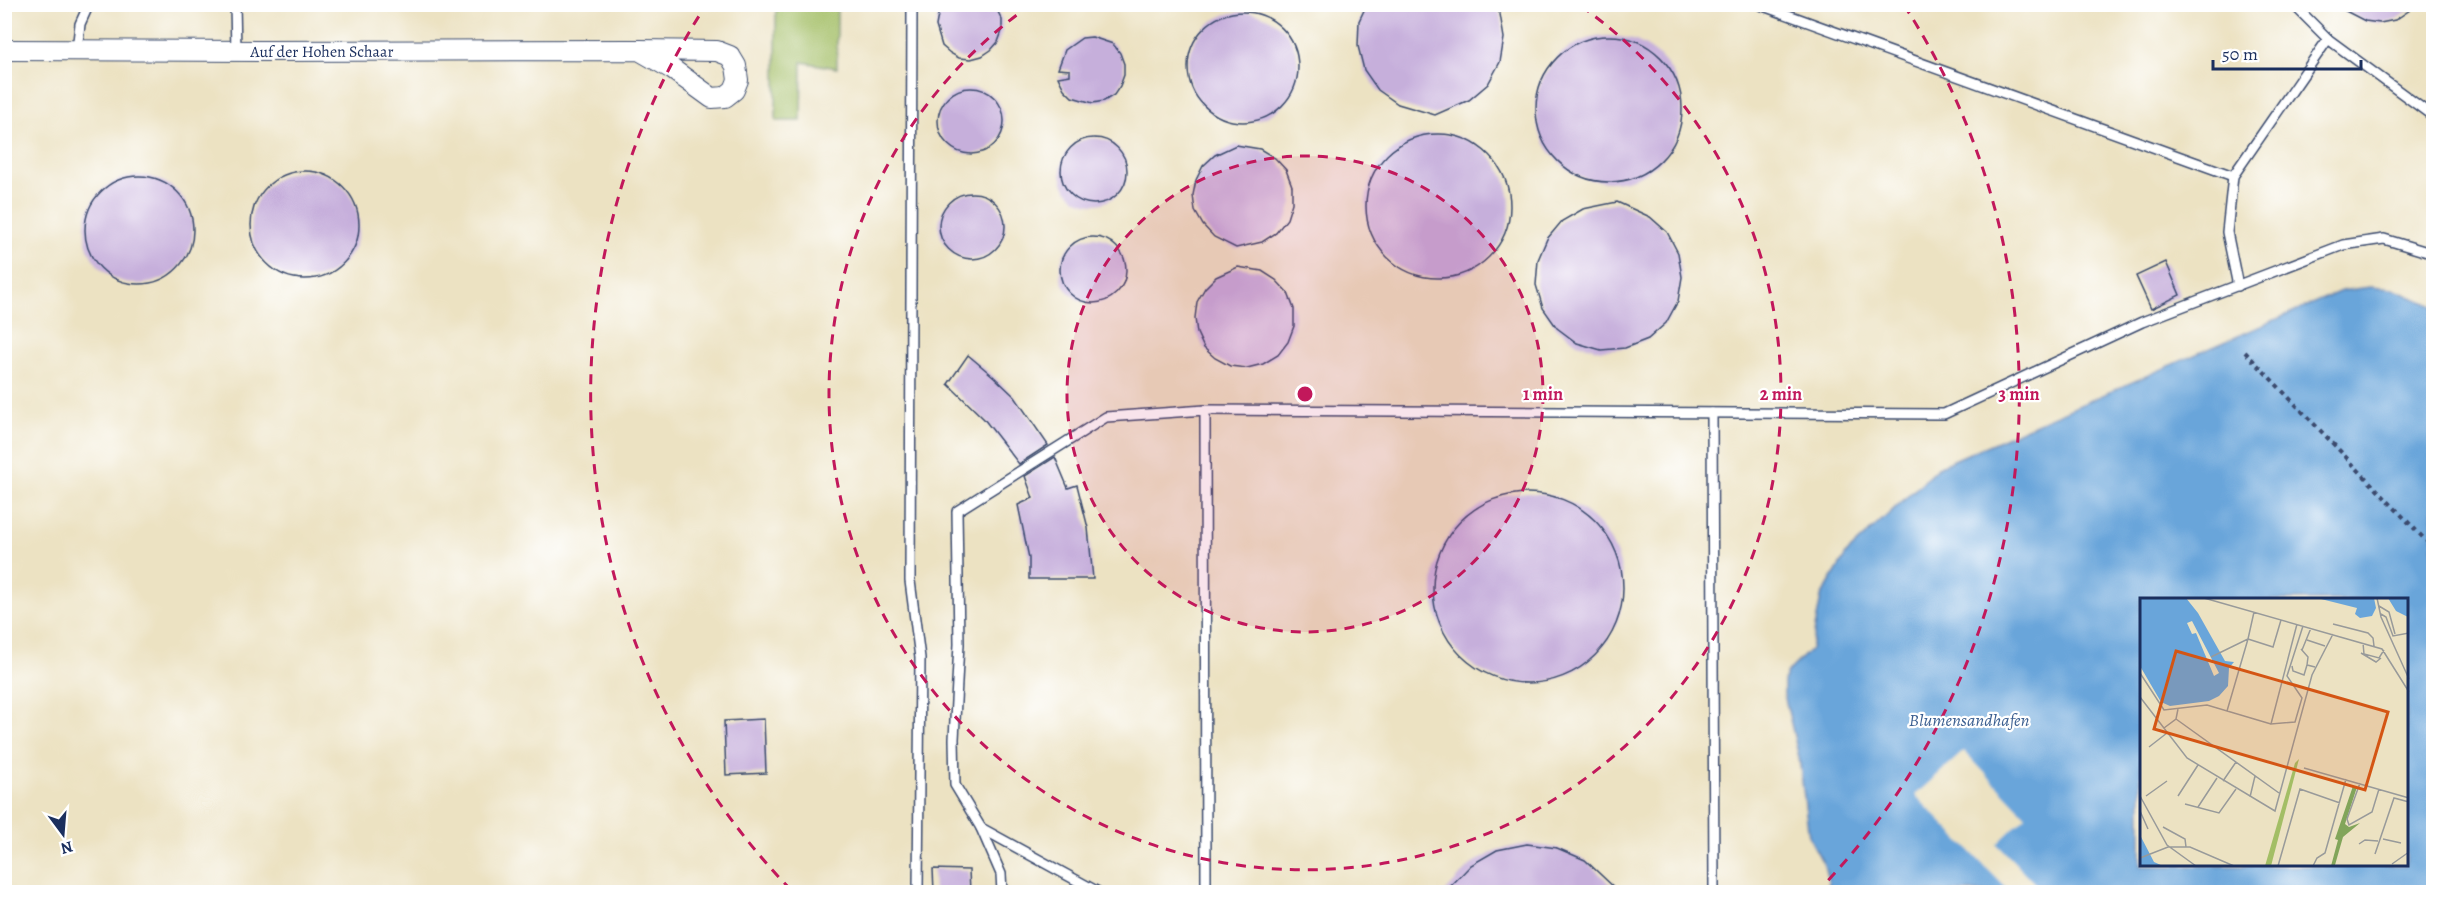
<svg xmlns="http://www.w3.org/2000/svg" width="2438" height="897" font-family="Alegreya,serif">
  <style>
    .green { fill: #a3be65; stroke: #5f7662; stroke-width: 1.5 }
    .water { fill: #69a5da; stroke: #426a9c; stroke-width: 1.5; fill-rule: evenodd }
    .pier { fill: #ece2c2 }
    .building { fill: #c6afdb }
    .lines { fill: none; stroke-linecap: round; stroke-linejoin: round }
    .service-casing { stroke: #3a4a6d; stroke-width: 12 }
    .minor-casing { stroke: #3a4a6d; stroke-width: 22 }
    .path { stroke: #3a4a6d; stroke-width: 4; stroke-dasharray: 4.5 4.5; stroke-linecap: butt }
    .service { stroke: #fff; stroke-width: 9 }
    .minor { stroke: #fff; stroke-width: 20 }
    .ring { fill: none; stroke: #c2185b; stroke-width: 3; stroke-dasharray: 10 8 }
    .labels { text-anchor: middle; stroke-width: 4.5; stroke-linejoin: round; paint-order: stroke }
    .street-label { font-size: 16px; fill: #1b2f5e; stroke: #fff }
    .water-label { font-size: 18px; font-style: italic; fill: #3a5e90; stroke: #fff }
    .inset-road { fill: none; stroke: #989a9a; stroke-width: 1.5 }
    .view { fill: #d45514; fill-opacity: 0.15; stroke: #d45514; stroke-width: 3 }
    .inset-edge { fill: none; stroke: #1b2f5e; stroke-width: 3 }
    .centre { fill: #c2185b; stroke: #fff; stroke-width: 3 }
    .ring-label { font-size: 18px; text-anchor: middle; font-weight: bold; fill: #c2185b; stroke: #fff; stroke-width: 4.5; stroke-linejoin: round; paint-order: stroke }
  </style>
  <rect width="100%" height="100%" fill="#fff"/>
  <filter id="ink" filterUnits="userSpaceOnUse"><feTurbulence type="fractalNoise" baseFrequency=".0167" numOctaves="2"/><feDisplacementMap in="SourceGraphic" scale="12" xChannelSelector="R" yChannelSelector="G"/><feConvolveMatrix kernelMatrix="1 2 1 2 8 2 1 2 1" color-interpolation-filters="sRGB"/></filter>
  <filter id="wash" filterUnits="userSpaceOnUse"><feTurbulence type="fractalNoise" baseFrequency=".008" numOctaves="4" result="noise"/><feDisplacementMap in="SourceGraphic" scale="24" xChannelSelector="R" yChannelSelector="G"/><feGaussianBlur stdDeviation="1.35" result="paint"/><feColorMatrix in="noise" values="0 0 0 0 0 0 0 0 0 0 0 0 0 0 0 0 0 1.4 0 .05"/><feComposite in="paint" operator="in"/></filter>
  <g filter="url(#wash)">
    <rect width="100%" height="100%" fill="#ece2c2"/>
    <polygon class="green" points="776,5 837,5 837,68 802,62 801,121 776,121"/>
    <path class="water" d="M 2370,287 L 2393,289 L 2433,306 L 2433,892 L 1824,892 L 1829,884 L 1824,865 L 1809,837 L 1799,757 L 1784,694 L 1784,680 L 1786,674 L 1811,649 L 1821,597 L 1847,553 L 1940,466 L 2341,291 ZM 2141,600 L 2406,600 L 2406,866 L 2141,866 Z"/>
    <polygon class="pier" points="1964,751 2026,816 1997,844 2043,892 2010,892 1915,795"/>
    <g id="blocks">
      <g class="building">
        <polygon points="943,4 994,4 1002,20 1002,31 998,42 991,50 982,56 971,59 959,58 950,53 942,46 936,26 938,15"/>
        <polygon points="1367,4 1494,4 1500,14 1504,38 1500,62 1488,84 1469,100 1435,115 1398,104 1378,90 1364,70 1358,46 1359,21"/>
        <polygon points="2332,4 2419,4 2395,20 2380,23 2365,21"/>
        <circle cx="1243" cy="67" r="55"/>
        <circle cx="1609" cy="109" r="73"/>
        <polygon points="1092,37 1113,44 1120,53 1124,64 1124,75 1120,86 1114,95 1104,101 1093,103 1072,97 1064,89 1058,77 1070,75 1070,70 1058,69 1065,50 1082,38"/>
        <circle cx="971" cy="121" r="33"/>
        <circle cx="1438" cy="206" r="72"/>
        <circle cx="1094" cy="171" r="33"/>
        <polygon points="1236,145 1260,149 1275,158 1286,170 1292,186 1292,203 1287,219 1276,233 1262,242 1236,248 1214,237 1203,225 1195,211 1193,195 1196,180 1203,166 1215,155"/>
        <circle cx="305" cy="225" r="54"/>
        <circle cx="139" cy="230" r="54"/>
        <circle cx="972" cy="226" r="33"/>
        <polygon points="1617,202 1650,217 1667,232 1678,253 1682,277 1678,301 1666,323 1648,339 1625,348 1601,350 1577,343 1557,328 1543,308 1536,285 1538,260 1547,239 1562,221 1583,209"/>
        <circle cx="1093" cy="270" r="33"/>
        <polygon points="2166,262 2180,295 2151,309 2136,276"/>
        <polygon points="1238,267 1262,271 1276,280 1288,293 1294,309 1294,326 1288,342 1278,355 1263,364 1247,368 1230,366 1215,358 1204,348 1197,333 1195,318 1197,302 1205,288 1216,277"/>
        <polygon points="968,355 993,376 1015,397 1048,445 1019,464 984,419 948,384"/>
        <polygon points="1055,457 1068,488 1077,485 1088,528 1093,579 1029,579 1029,558 1018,505 1033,498 1025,476"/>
        <circle cx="1528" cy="588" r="95"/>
        <polygon points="764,719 766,773 726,775 724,721"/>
        <polygon points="1527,844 1557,848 1585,860 1619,892 1445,892 1471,865 1497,850"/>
        <polygon points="933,869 969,870 970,892 934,892"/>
      </g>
    </g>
  </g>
  <g filter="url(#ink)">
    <use href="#blocks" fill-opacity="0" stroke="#3a4a6d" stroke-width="1.5"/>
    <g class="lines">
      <g class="service-casing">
        <g id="service">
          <polyline points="235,4 236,51"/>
          <polyline points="912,4 910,581 920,658 918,892"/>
          <polyline points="1758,4 2233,176"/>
          <polyline points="2293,4 2328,39 2434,117"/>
          <polyline points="77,50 80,24 89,4"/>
          <polyline points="2238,286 2227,232 2233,176 2328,39"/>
          <polyline points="1205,410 1944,414 2142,322 2343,245 2384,239 2434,254"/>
          <polyline points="1712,413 1714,892"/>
          <polyline points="981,828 1001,874 1002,892"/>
          <polyline points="1098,892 981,828 955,785 954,739 959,644 957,511 1106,417 1205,410 1206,892"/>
        </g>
      </g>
      <g class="minor-casing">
        <g id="minor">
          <path id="s1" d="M 4,50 L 267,51 L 639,50 L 717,51 L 730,56 L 736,66 L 738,80 L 734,90 L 725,97 L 712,98 L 672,69 L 639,50"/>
        </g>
      </g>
      <polyline class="path" points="2245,352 2434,549"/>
      <use href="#service" class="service"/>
      <use href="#minor" class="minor"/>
    </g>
  </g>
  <circle cx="1305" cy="394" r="238" fill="#c2185b" fill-opacity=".12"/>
  <g class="ring">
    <circle cx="1305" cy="394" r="238"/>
    <path d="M1581 6A476 476 0 1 1 1029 6"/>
    <path d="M791 890A714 714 0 0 1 706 5M1904 5A714 714 0 0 1 1819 890"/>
  </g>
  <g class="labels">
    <g class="street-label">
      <text dy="6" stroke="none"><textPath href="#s1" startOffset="318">Auf der Hohen Schaar</textPath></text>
    </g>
    <g class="water-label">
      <text x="1969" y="726">Blumensandhafen</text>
    </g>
  </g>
  <g transform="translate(2140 598)">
    <rect width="268" height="268" fill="#ece2c2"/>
    <path d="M 159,161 L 131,268 L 125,268 L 155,165 Z" fill="#a3be65"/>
    <path d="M 213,188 L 217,189 L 205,226 L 209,229 L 220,225 L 203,239 L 195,267 L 191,268 L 198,242 L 195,241 Z" fill="#82a55a"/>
    <path d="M 0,0 L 46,0 L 58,15 L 85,63 L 94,64 L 89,70 L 88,88 L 79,98 L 69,103 L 30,108 L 21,104 L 0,68 ZM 177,0 L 234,0 L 236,10 L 232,18 L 220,20 L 215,16 L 217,10 ZM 248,0 L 268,0 L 268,19 L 256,13 ZM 0,237 L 14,264 L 23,268 L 0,268 Z" fill="#69a5da"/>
    <path d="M 52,23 L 79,75 L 74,78 L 56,35 L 52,36 L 47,25 Z" fill="#ece2c2"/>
    <path class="inset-road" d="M 64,0 L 242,51 L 269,94M 237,0 L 241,19 L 269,81M 239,8 L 249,14 L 255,36M 241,16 L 246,19 L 253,38 L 269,35M 157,26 L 131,126 L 155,124 L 162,100 L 147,78 L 163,28M 193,26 L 228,35 L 233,40 L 234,48M 167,42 L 185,48M 223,45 L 224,56 L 239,60 L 244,52M 161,51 L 168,59 L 167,67M 162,52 L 171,30M 221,55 L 236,64 L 241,60M 71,59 L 108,41 L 114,14M 152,68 L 153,73 L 164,77 L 167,67 L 175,69M 0,75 L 24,112 L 67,107 L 131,126M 0,99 L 47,160 L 135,213 L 172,77 L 193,36M 87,113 L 108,41 L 133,49 L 141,22M 36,121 L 139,195M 24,130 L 36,121 L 38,111M 9,149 L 27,135M 164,170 L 269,200M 83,183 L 96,164M 220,185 L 207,221 L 209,227 L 232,214 L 239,191M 0,198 L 27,247 L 56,268M 6,198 L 27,183M 38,198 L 58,167M 110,199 L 115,178M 45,206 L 79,215 L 96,191M 58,209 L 77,180M 0,213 L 8,231M 23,229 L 45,241 L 46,249M 243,241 L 261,245M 219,246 L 225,242 L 238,243M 235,256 L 254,200 L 269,204M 0,260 L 28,249 L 50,249 L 94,268M 252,266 L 269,254M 138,268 L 160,191 L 200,205M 173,268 L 177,260 L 185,255 L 206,181"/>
    <path class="view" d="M 36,53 L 248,114 L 225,192 L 14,131 Z"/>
    <rect width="268" height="268" class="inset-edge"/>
  </g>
  <circle cx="1305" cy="394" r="9" class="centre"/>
  <g class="ring-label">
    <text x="1543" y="400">1 min</text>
    <text x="1781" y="400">2 min</text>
    <text x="2019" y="400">3 min</text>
  </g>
  <rect width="2438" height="897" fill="none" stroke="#fff" stroke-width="24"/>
  <g transform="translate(63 834) rotate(164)" stroke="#ffffff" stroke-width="4.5" paint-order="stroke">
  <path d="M0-4.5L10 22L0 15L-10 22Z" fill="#1b2f5e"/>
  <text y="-9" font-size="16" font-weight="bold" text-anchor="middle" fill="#1b2f5e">N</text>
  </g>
  <path d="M2213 60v9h148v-9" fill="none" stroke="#1b2f5e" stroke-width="3"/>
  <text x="2222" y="60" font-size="18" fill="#1b2f5e" stroke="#ffffff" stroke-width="4.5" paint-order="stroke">50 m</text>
</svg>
